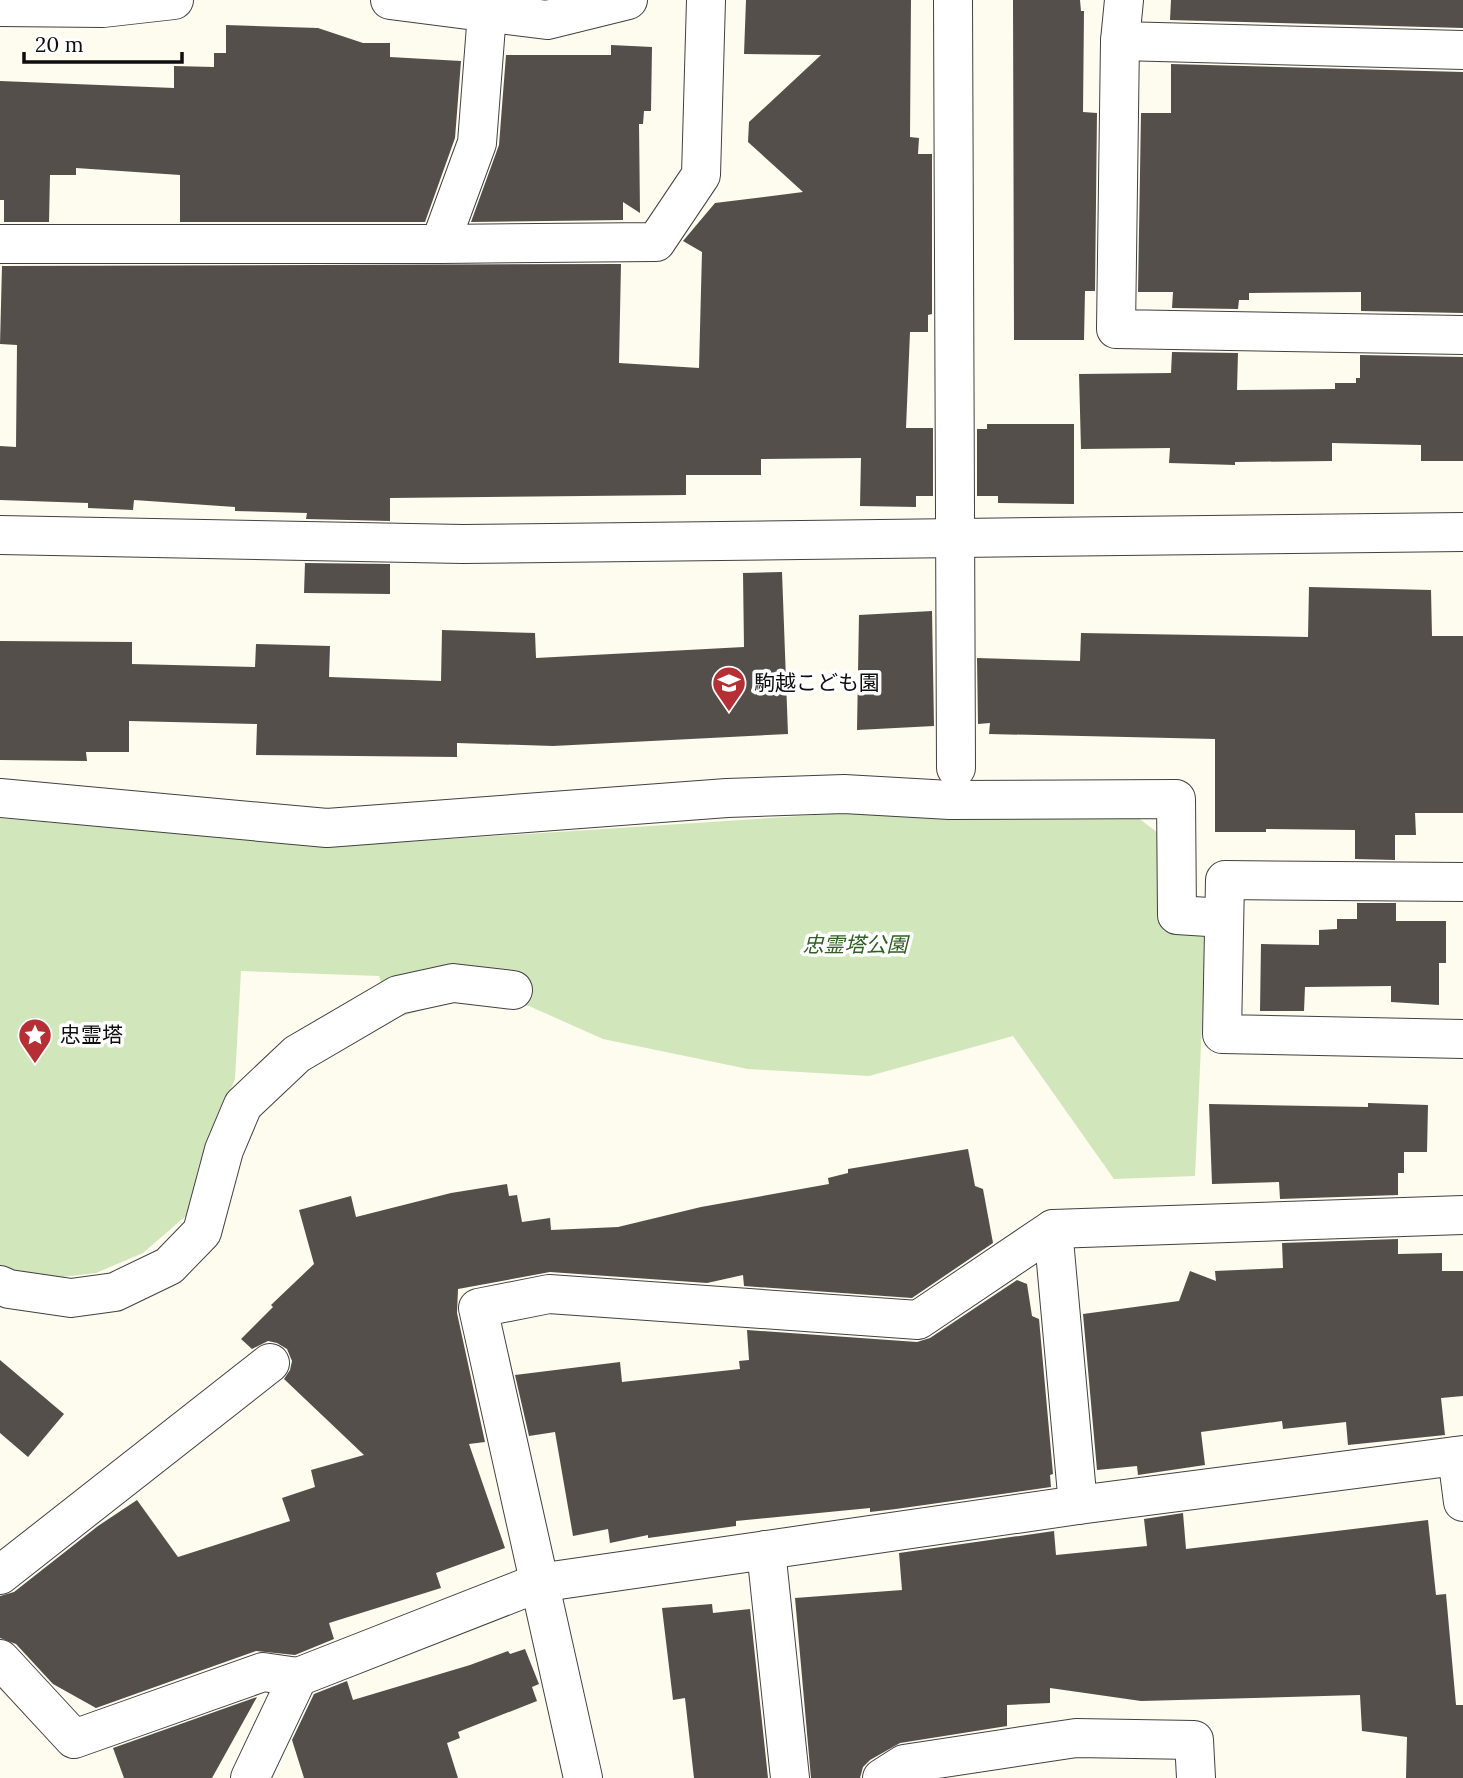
<svg xmlns="http://www.w3.org/2000/svg" width="1463" height="1778" font-family="Lora,'Noto Sans JP',serif">
  <style>
    .green { fill: #d1e6bb }
    .building { fill: #554f4b }
    .lines { fill: none; stroke-linecap: round; stroke-linejoin: round }
    .minor-casing { stroke: #414141; stroke-width: 40 }
    .minor { stroke: #fff; stroke-width: 38 }
    .labels { text-anchor: middle; stroke-width: 7; stroke-linejoin: round; paint-order: stroke }
    .poi-label { font-size: 21px; fill: #0e0e0e; stroke: #fff; text-anchor: start }
    .park-label { font-size: 21px; font-style: italic; fill: #2f6122; stroke: #fff }
  </style>
  <rect width="100%" height="100%" fill="#fefbef"/>
  <polygon class="green" points="831,814 1133,814 1162,836 1163,931 1206,937 1195,1176 1114,1179 1013,1036 869,1076 748,1069 603,1039 529,1006 458,999 393,1019 379,976 241,971 235,1079 199,1165 188,1214 143,1253 96,1273 45,1279 0,1268 0,818 328,847"/>
  <g class="building">
    <polygon points="746,0 911,0 910,137 919,138 918,154 932,154 932,314 928,315 928,332 910,332 906,428 933,428 933,496 916,496 916,507 860,506 861,458 761,459 761,475 686,475 686,495 390,498 390,521 306,519 307,513 235,511 235,507 134,500 133,510 88,508 88,503 0,500 0,446 16,447 17,345 0,344 2,266 621,264 619,363 699,368 702,252 683,241 715,203 803,192 748,142 749,122 821,55 744,54"/>
    <polygon points="1013,0 1080,0 1081,11 1084,11 1083,112 1097,113 1095,291 1085,291 1084,340 1014,340"/>
    <polygon points="1171,0 1463,0 1463,28 1170,20"/>
    <polygon points="226,25 318,28 363,43 390,43 390,57 461,61 455,138 425,222 180,222 180,175 76,168 76,175 50,175 49,222 4,222 4,200 0,200 0,81 174,88 174,66 214,67 214,53 226,53"/>
    <polygon points="611,45 652,47 651,111 644,111 643,124 639,124 640,213 623,202 623,220 471,222 499,145 506,55 611,55"/>
    <polygon points="1171,64 1463,72 1463,313 1361,311 1361,292 1249,293 1249,300 1239,300 1238,309 1172,308 1173,292 1138,292 1141,113 1171,113"/>
    <polygon points="1172,352 1238,353 1237,390 1335,389 1335,383 1356,383 1356,378 1360,378 1360,355 1463,357 1463,461 1421,461 1421,445 1332,443 1332,461 1235,462 1235,465 1169,463 1170,448 1081,449 1079,374 1171,373"/>
    <polygon points="987,424 1074,424 1074,504 998,503 998,496 977,496 977,429 987,429"/>
    <polygon points="305,563 390,564 390,594 304,593"/>
    <polygon points="782,572 788,734 553,746 457,743 457,757 256,755 257,724 129,721 129,752 86,752 87,761 0,760 0,641 132,642 132,664 255,667 256,644 330,646 329,677 441,681 442,630 535,633 536,658 744,647 743,573"/>
    <polygon points="1309,587 1431,590 1432,636 1463,636 1463,813 1415,813 1416,835 1395,835 1395,860 1355,859 1355,830 1266,829 1266,832 1215,832 1215,739 989,734 990,723 978,724 977,658 1080,661 1081,633 1308,637"/>
    <polygon points="932,611 934,726 857,730 859,615"/>
    <polygon points="1357,903 1396,903 1396,921 1446,921 1446,963 1439,963 1439,1005 1391,1002 1391,986 1305,987 1304,1011 1260,1011 1261,944 1319,945 1319,930 1337,929 1337,919 1357,919"/>
    <polygon points="1368,1103 1428,1105 1427,1152 1404,1152 1404,1173 1398,1173 1398,1195 1280,1199 1279,1182 1212,1184 1209,1104 1368,1107"/>
    <polygon points="968,1149 975,1186 983,1189 993,1243 912,1298 744,1286 743,1275 707,1283 550,1272 458,1289 457,1313 485,1442 469,1444 505,1548 436,1573 441,1588 329,1623 334,1639 295,1655 256,1651 96,1708 53,1684 16,1644 0,1638 0,1596 14,1592 98,1526 137,1500 178,1557 290,1521 282,1498 315,1487 311,1470 364,1455 284,1379 290,1370 292,1361 287,1349 277,1343 268,1341 252,1349 241,1339 273,1307 271,1305 314,1264 299,1210 351,1196 356,1217 451,1193 507,1184 509,1196 517,1195 522,1222 550,1218 551,1230 618,1227 701,1207 829,1184 828,1178 848,1173 848,1169"/>
    <polygon points="1398,1239 1398,1254 1442,1253 1442,1271 1463,1271 1463,1396 1441,1398 1445,1435 1348,1445 1346,1422 1283,1429 1282,1421 1201,1432 1205,1465 1138,1475 1137,1466 1097,1470 1083,1314 1179,1301 1190,1271 1216,1281 1215,1271 1283,1268 1282,1243"/>
    <polygon points="1017,1280 1027,1284 1032,1316 1039,1319 1053,1474 1050,1475 1051,1487 896,1509 870,1512 870,1508 736,1521 736,1526 648,1538 648,1535 610,1543 608,1529 573,1536 555,1432 529,1436 515,1375 620,1362 622,1382 740,1369 739,1361 749,1360 747,1330 917,1342 930,1338"/>
    <polygon points="0,1360 64,1414 28,1457 0,1433"/>
    <polygon points="1183,1513 1186,1549 1428,1520 1436,1595 1446,1594 1456,1705 1463,1705 1463,1778 1406,1778 1407,1737 1362,1731 1360,1695 1141,1701 1050,1688 1050,1703 1007,1705 1007,1726 900,1743 870,1760 863,1767 860,1778 811,1778 795,1598 902,1590 899,1553 1054,1531 1056,1555 1147,1546 1144,1519"/>
    <polygon points="712,1604 713,1613 750,1609 768,1778 694,1778 685,1698 673,1700 662,1608"/>
    <polygon points="525,1649 539,1684 532,1687 537,1701 458,1732 460,1738 447,1743 458,1778 304,1778 292,1740 314,1694 347,1681 353,1700 470,1665 508,1651 510,1654"/>
    <polygon points="257,1697 212,1778 124,1778 113,1748"/>
  </g>
  <g class="lines">
    <g class="minor-casing">
      <g id="minor">
        <polyline points="390,0 547,20 628,0"/>
        <polyline points="953,0 956,768"/>
        <polyline points="1124,0 1120,41 1116,329 1463,335"/>
        <polyline points="0,7 103,8 174,0"/>
        <polyline points="1120,41 1463,50"/>
        <polyline points="0,244 440,244 477,143 487,13"/>
        <polyline points="440,244 656,242 701,175 706,0"/>
        <polyline points="0,535 463,544 1463,532"/>
        <polyline points="0,798 327,828 727,798 844,794 950,800 1176,799 1177,915 1224,918"/>
        <polyline points="1463,882 1225,880 1222,1034 1463,1039"/>
        <polyline points="1053,1229 1078,1505"/>
        <polyline points="0,1285 9,1289 71,1298 115,1292 169,1266 202,1232 224,1150 243,1105 297,1054 398,995 453,983 513,990"/>
        <polyline points="1457,1456 1463,1502"/>
        <polyline points="766,1550 790,1778"/>
        <polyline points="0,1575 270,1363"/>
        <polyline points="0,1659 74,1739 263,1672 298,1677"/>
        <polyline points="250,1778 298,1677 538,1583 1078,1505 1463,1455"/>
        <polyline points="583,1778 478,1308 549,1294 918,1320 1053,1229 1463,1215"/>
        <polyline points="882,1778 904,1764 1076,1738 1194,1740 1196,1778"/>
      </g>
    </g>
    <use href="#minor" class="minor"/>
  </g>
  <defs>
    <g id="school-pin" transform="scale(1.75)"><path d="M0 17L-7.5 6A9.5 9.5 0 1 1 7.5 6Z" fill="#b52f35" stroke="#fff"/><path d="M0-5L7-2L0 1L-7-2ZM-4 1L0 2.5L4 1V4Q0 6-4 4Z" fill="#fff"/></g>
    <g id="sight-pin" transform="scale(1.75)"><path d="M0 17L-7.5 6A9.5 9.5 0 1 1 7.5 6Z" fill="#b52f35" stroke="#fff"/><path d="M0-6L1.8-2.2L6-1.7L2.9 1.2L3.7 5.4L0 3.3L-3.7 5.4L-2.9 1.2L-6-1.7L-1.8-2.2Z" fill="#fff"/></g>
  </defs>
  <g fill-rule="evenodd">
    <use href="#school-pin" x="729" y="683"/>
    <use href="#sight-pin" x="35" y="1035"/>
  </g>
  <g class="labels">
    <g class="poi-label">
      <text x="754" y="690">駒越こども園</text>
      <text x="60" y="1042">忠霊塔</text>
    </g>
    <g class="park-label">
      <text x="855" y="952">忠霊塔公園</text>
    </g>
  </g>
  <path d="M24 52v10h158v-10" fill="none" stroke="#0e0e0e" stroke-width="3.5"/>
  <text x="35" y="52" font-size="21" fill="#0e0e0e" stroke="#ffffff" stroke-width="5" paint-order="stroke">20 m</text>
</svg>
